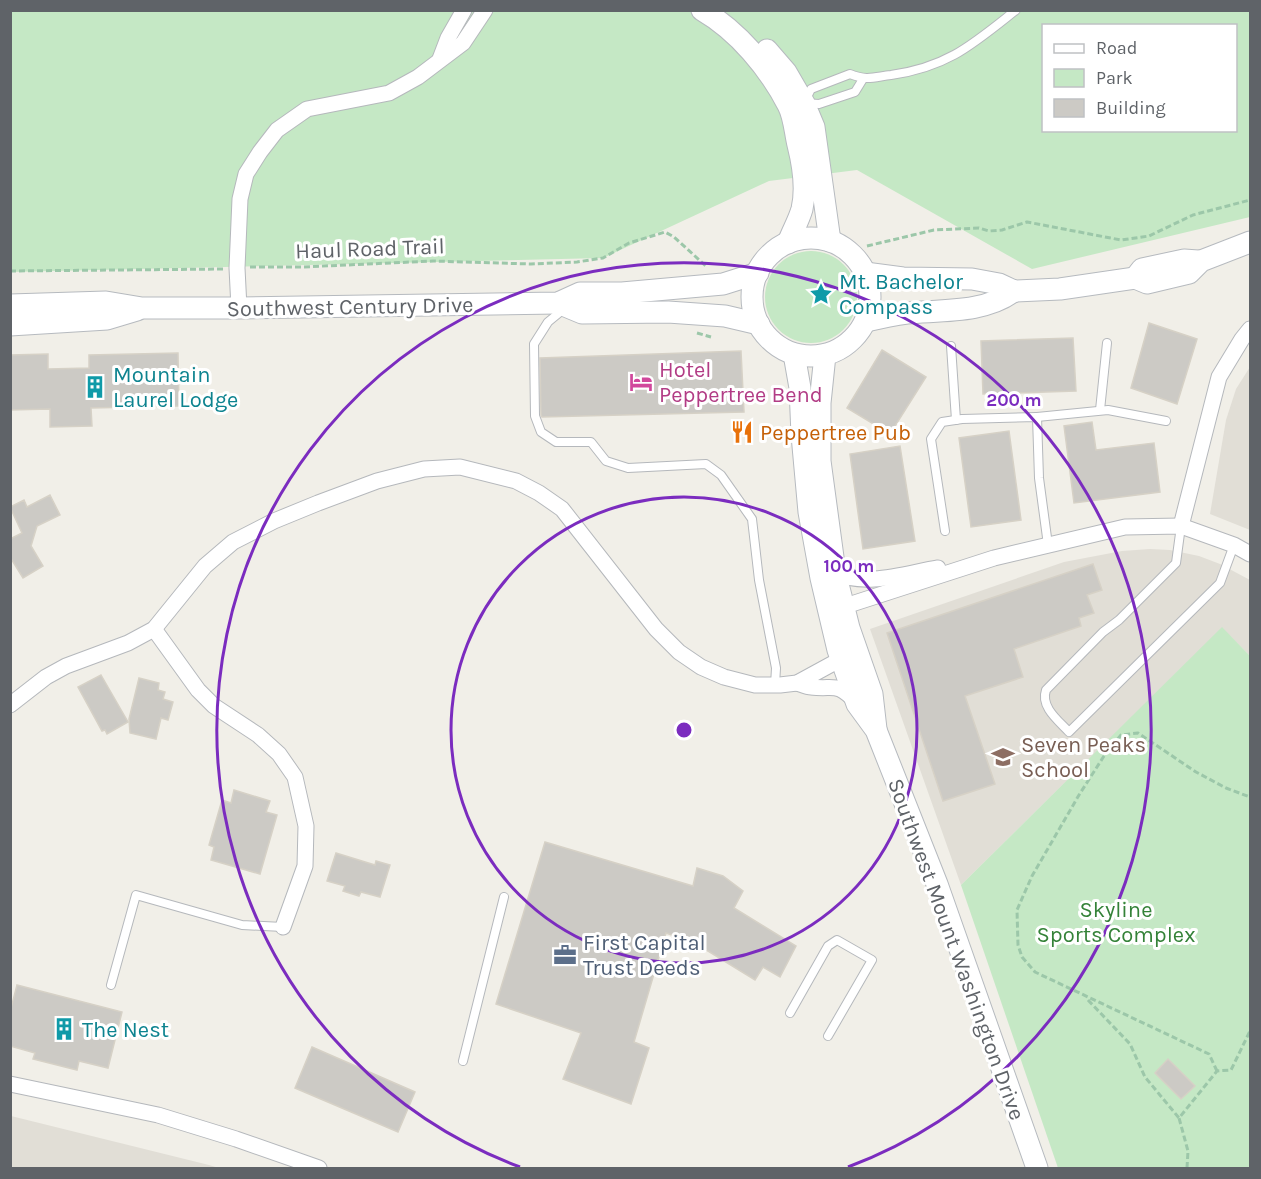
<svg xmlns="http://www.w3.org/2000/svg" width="1261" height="1179" font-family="Karla,sans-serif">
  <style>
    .education { fill: #e1ded6 }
    .green { fill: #c5e8c5; fill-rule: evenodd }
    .building { fill: #cccac5; stroke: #d6d1c6; stroke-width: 1.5 }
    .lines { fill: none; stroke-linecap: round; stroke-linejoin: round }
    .lane-casing { stroke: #b5b8bc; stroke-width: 10 }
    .street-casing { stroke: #b5b8bc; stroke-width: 17 }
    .secondary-casing { stroke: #b6babf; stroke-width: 23 }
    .path { stroke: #9cc7a9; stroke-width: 3; stroke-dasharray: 6 3; stroke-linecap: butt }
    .lane { stroke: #fff; stroke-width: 8 }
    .street { stroke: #fff; stroke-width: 15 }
    .secondary { stroke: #fff; stroke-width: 21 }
    .ring { fill: none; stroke: #7b2cbf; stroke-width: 3 }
    .labels { text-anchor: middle; stroke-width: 6; stroke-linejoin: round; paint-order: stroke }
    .street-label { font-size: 22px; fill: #5f6368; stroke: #fff }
    .culture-label { font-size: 22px; fill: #0d838f; stroke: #fff; text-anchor: start }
    .hotel-label { font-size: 22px; fill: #b23c85; stroke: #fff; text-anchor: start }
    .food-label { font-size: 22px; fill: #c56008; stroke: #fff; text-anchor: start }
    .education-label { font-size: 22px; fill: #785e54; stroke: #fff; text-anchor: start }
    .park-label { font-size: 22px; fill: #348238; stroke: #fff }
    .service-label { font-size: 22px; fill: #4e5e75; stroke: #fff; text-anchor: start }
    .centre { fill: #7b2cbf; stroke: #fff; stroke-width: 3 }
    .ring-label { font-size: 18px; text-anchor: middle; font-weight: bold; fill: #7b2cbf; stroke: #fff; stroke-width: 6; stroke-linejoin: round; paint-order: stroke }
  </style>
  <rect width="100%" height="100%" fill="#f1efe8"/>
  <g class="education">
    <polygon points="1250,367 1250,530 1210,514 1226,420 1236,389"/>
    <polygon points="1150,549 1170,550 1199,556 1220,564 1250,580 1250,656 1222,628 961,885 870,629 1064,562 1122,551"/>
    <polygon points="11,1116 209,1165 219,1168 11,1168"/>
  </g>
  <g class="green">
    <path d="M 10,11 L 1250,11 L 1250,217 L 1032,269 L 857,170 L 769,181 L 603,258 L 11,272 ZM 1044,26 L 1236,26 L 1236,130 L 1044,130 Z"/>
    <circle cx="811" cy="297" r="46"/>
    <polygon points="1222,627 1250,656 1250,1168 1058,1168 961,885"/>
  </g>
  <g class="building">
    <polygon points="1149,323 1197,339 1177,404 1131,388"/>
    <polygon points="1073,338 1076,391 983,394 981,341"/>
    <polygon points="882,350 926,377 890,434 847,408"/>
    <polygon points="741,351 744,412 542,417 541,415 540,358"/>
    <polygon points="178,353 179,406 91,408 92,426 50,427 50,409 10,410 10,355 48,354 48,369 89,368 89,355"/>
    <polygon points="1092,422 1096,450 1154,443 1160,492 1074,503 1064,426"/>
    <polygon points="1009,431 1021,520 971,527 959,438"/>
    <polygon points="900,446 915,541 863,549 850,454"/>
    <polygon points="50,495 60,515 37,526 31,546 43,566 23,578 10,557 10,539 22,533 10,507 24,500 27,507"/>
    <polygon points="1093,564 1102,590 1087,595 1094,613 1079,618 1081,626 1014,649 1023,677 965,696 995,784 943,801 887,633"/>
    <polygon points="101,675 128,722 107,734 105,730 102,731 78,687"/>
    <polygon points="139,678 159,683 158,690 165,692 163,699 173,702 168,720 161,718 156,739 130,733 129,719"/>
    <polygon points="234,790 270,801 266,812 277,815 260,874 211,860 214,847 209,845 222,800 231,803"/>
    <polygon points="545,842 693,886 697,868 723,876 743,891 734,908 796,946 780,977 763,967 755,980 695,943 666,933 634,1042 649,1048 631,1104 563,1079 581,1033 496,1004"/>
    <polygon points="336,853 375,865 376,861 390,865 380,897 361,892 359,896 343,891 345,886 327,881"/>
    <polygon points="17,985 122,1012 108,1068 79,1061 77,1070 33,1059 35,1053 10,1046 10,1012"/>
    <polygon points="312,1047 415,1092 398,1132 295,1088"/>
    <polygon points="1168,1059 1195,1086 1181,1099 1155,1073"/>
  </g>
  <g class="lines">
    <g class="lane-casing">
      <g id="lane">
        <path d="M 863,79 L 855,92 L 819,104 L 804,103 L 811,89 L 850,74 C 867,81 874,77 891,75 C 948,67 973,44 1016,10"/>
        <polyline points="565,308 548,322 534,344 535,416 541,432 556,442 591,442 606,461 628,468 706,464 721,475 752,519 759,580 776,668 775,685"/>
        <polyline points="951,346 956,420"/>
        <polyline points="1100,410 1107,343"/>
        <polyline points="1037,417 1108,410 1166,421"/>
        <path d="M 1181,526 L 1176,563 L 1119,620 L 1103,632 L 1046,690 C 1040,707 1059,721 1069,732 L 1220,583 L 1234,545"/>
        <polyline points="945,531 931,439 942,422 962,419 1037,417 1039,478 1048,545"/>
        <polyline points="111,985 136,895 242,925 283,927"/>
        <polyline points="790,1013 828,946 837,940 872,960 828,1036"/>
        <polyline points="463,1061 504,897"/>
      </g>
    </g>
    <g class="street-casing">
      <g id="street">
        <polyline points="440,59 448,38 464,10"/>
        <polyline points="239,308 237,268 240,199 246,174 260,152 277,130 307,109 389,93 418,77 463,43 485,10"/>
        <polyline points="1181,526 1219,377 1242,339 1250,329"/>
        <path d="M 835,572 C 864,588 907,573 938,568"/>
        <polyline points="836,609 994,558 1125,527 1181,526 1234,545 1250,554"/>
        <polyline points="154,629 198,690 214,706 258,735 279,754 295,777 306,826 305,866 283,927"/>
        <path d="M 797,683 C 801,684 806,687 811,687 C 835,690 836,681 856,702"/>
        <polyline points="10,705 46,677 66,666 128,643 154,629 205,566 233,542 274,521 318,503 377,481 424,469 460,467 516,481 539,493 562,509 656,629 679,652 701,667 724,677 755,685 780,685 797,683 841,659"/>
        <polyline points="10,1084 158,1115 236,1139 319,1168"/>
      </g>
    </g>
    <g class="secondary-casing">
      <g id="secondary">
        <path d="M 702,10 C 738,31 769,68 788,105 C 794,116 795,132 798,145 C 803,165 807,188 802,209 C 799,220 792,232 788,243"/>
        <polyline points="767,50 786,72 804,103 814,127 830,241"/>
        <circle cx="811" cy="297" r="59"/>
        <polyline points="865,273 903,278 972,279 999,284 1014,291 1060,289 1135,278 1147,283 1189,273 1201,261 1250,242"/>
        <polyline points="1135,278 1142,269 1184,260 1198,261"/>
        <polyline points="558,303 582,313 668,312 725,316 759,324"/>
        <polyline points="10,305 106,302 142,308 239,308 558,303 580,293 622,293 723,284 758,273"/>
        <path d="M 866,321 C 879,318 893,315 907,313 C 941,310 986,313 1014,291"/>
        <polyline points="10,325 107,319 137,310"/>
        <polyline points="794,354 800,388 802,435 809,512 821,578 838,650 857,704 876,730 937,884 1037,1168"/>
        <polyline points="825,355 820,403 820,461 835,572 849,628 872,694 876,729"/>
      </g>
    </g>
    <g class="path">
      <polyline points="867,246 934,230 979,228 989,231 1002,230 1027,222 1121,240 1149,236 1193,215 1250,200"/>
      <polyline points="250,267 303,267 433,261 531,264 577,262 603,258 629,243 665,232 674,237 707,267"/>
      <polyline points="10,271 223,269"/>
      <polyline points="697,333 711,337"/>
      <polyline points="1088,1000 1130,1044 1145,1077 1179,1118"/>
      <polyline points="1217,1071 1209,1054 1035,972 1022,957 1018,945 1017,910 1032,876 1079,795 1104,756 1121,735 1138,733 1196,772 1226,788 1250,797"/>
      <polyline points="1187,1168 1188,1151 1179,1118 1217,1071 1231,1070 1250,1031"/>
    </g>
    <use href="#lane" class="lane"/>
    <use href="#street" class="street"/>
    <use href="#secondary" class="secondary"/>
  </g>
  <g class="ring">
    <circle cx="684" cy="730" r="233"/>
    <path d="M520 1167A467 467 0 1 1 848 1167"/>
  </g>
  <defs>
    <g id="sight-bare" transform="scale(1.8)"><path d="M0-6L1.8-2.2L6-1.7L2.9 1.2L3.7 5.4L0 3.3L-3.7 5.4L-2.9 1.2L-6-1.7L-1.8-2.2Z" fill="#0f9aa8" stroke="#fff" stroke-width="2.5" paint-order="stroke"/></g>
    <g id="hotel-bare" transform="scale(1.8)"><path d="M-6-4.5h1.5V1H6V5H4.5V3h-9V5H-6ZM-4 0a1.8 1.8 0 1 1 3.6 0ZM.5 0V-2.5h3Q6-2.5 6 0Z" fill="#d1479c" stroke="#fff" stroke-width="2.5" paint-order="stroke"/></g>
    <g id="building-bare" transform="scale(1.8)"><path d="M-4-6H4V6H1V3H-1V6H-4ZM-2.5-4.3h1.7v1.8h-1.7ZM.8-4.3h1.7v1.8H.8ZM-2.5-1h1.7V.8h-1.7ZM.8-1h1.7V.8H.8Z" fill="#0f9aa8" stroke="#fff" stroke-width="2.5" paint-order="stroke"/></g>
    <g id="restaurant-bare" transform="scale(1.8)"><path d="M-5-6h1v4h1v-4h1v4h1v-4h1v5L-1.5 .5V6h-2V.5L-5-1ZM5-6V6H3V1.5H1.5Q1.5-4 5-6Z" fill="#e8710a" stroke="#fff" stroke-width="2.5" paint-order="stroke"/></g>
    <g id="school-bare" transform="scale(1.8)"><path d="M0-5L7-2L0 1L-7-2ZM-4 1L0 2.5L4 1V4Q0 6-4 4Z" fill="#8d6e63" stroke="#fff" stroke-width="2.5" paint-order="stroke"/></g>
    <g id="office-bare" transform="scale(1.8)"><path d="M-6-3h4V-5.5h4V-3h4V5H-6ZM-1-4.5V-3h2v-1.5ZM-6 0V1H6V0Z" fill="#5c6f8a" stroke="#fff" stroke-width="2.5" paint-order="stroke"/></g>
  </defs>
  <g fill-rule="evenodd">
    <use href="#sight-bare" x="821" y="294"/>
    <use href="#hotel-bare" x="641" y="382"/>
    <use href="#building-bare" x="95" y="387"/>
    <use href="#restaurant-bare" x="742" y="432"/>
    <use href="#school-bare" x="1003" y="757"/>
    <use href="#office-bare" x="565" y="955"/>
    <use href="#building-bare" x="64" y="1029"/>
  </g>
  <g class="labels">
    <g class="street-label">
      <text transform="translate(370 248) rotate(-2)" y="8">Haul Road Trail</text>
      <text transform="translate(350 306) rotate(-1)" y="8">Southwest Century Drive</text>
      <text transform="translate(957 949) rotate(70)" y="8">Southwest Mount Washington Drive</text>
    </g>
    <g class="culture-label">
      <text x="839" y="289">Mt. Bachelor<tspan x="839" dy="25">Compass</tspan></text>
      <text x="113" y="382">Mountain<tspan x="113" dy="25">Laurel Lodge</tspan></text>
      <text x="82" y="1037">The Nest</text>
    </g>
    <g class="hotel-label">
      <text x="659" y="377">Hotel<tspan x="659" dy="25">Peppertree Bend</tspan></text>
    </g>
    <g class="food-label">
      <text x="760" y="440">Peppertree Pub</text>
    </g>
    <g class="education-label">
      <text x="1021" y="752">Seven Peaks<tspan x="1021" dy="25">School</tspan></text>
    </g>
    <g class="park-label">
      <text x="1116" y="917">Skyline<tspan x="1116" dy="25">Sports Complex</tspan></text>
    </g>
    <g class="service-label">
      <text x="583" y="950">First Capital<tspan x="583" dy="25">Trust Deeds</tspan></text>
    </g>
  </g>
  <circle cx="684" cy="730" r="9" class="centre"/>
  <g class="ring-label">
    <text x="1014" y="406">200 m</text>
    <text x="849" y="572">100 m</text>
  </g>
  <rect width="1261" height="1179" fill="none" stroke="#5f6368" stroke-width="24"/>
  <rect x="1042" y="24" width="195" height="108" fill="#ffffff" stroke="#bfc1c3" stroke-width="1.5"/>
  <rect x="1054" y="44" width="30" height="9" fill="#ffffff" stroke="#bfc1c3" stroke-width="1.5"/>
  <text x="1096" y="54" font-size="18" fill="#5f6368">Road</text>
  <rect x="1054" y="69" width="30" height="18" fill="#c5e8c5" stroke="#bfc1c3" stroke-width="1.5"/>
  <text x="1096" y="84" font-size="18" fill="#5f6368">Park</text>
  <rect x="1054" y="99" width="30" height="18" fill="#cccac5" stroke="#bfc1c3" stroke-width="1.5"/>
  <text x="1096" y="114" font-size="18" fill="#5f6368">Building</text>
</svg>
